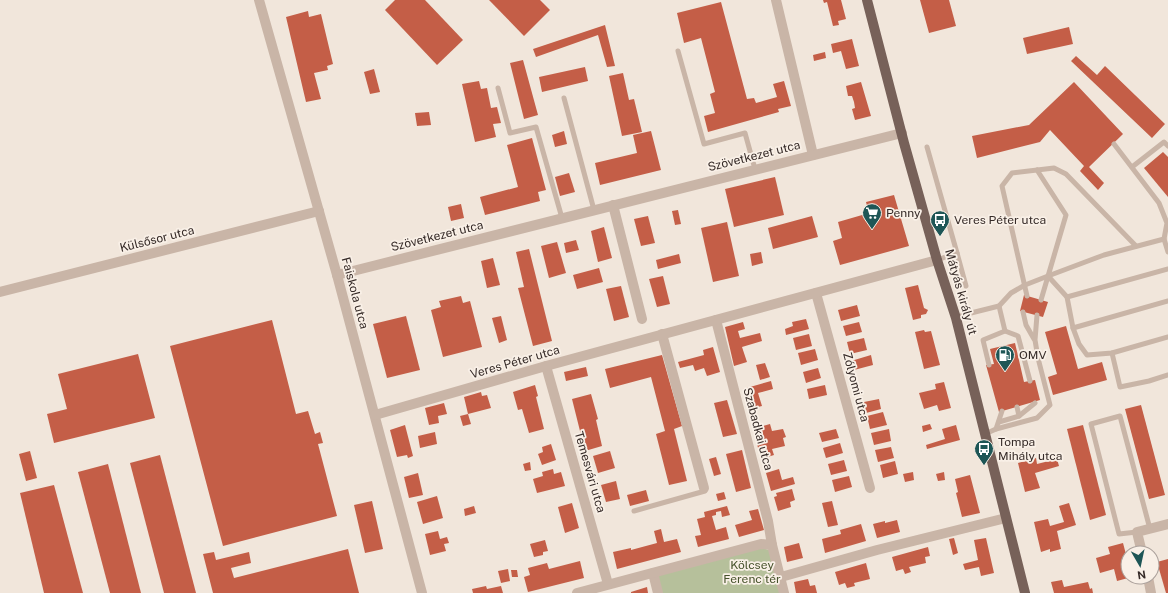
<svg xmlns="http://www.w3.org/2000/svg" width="1168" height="593" font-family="'Public Sans',sans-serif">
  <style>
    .green { fill: #b6c09b }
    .building { fill: #c45e47 }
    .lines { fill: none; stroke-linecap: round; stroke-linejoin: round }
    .lane { stroke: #c9b5a7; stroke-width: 5 }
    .street { stroke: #c9b5a7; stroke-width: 10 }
    .primary { stroke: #776159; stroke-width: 10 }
    .labels { text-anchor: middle; stroke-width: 3.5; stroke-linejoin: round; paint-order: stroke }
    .street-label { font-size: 12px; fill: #362b28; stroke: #f9f0e7 }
    .poi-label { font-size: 12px; fill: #362b28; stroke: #f9f0e7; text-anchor: start }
    .park-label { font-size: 12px; fill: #47532c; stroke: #f9f0e7 }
  </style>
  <rect width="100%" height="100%" fill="#f1e6db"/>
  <polygon class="green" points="761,548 770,550 781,593 658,593 653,573"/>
  <g class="building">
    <polygon points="395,0 425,0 463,40 437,65 385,10"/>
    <polygon points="489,0 540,0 550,10 524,36"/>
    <polygon points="823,0 841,0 846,19 838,21 839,25 833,26 827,2 824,3"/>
    <polygon points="920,0 949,0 956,26 929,33"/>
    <polygon points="721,2 747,99 754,98 756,103 777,97 773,84 784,81 791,106 778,109 779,112 708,132 704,116 715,113 710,94 715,92 701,38 684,43 677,13"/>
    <polygon points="308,11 309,17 321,14 333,64 327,66 328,70 314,73 321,99 306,102 286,17"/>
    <polygon points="605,25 615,66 607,67 598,35 536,57 533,49"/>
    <polygon points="1069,27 1073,44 1027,54 1023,38"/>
    <polygon points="852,39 859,66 846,69 841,51 833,53 831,44"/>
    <polygon points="825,52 826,58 814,61 813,55"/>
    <polygon points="1076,56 1097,75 1105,66 1165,124 1152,138 1071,61"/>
    <polygon points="523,60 538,115 524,119 510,63"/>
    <polygon points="585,67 588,81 542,92 539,77"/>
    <polygon points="374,69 380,92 370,94 364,72"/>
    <polygon points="623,73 629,100 634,99 642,132 622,136 609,76"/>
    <polygon points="479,81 481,89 487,88 491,108 497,107 501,123 493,124 496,137 475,142 462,84"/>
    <polygon points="861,82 871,116 855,120 852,109 855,108 854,102 852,96 848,96 846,86"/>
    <polygon points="1074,82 1123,134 1089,167 1104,183 1098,190 1080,171 1084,166 1050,130 1040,142 977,158 972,136 1029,125"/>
    <polygon points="429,112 431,125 417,126 415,113"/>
    <polygon points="564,131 567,144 555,147 552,135"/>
    <polygon points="651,131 661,170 600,185 595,163 637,153 633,135"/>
    <polygon points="532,138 546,190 538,192 540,201 485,215 480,197 518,187 507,145"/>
    <polygon points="1163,152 1168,157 1168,197 1144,168"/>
    <polygon points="569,173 575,192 560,196 555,177"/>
    <polygon points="775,177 784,215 734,227 725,189"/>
    <polygon points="894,195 909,246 840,265 833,241 842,238 838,222 869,213 866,202"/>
    <polygon points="461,204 464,218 451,221 448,207"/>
    <polygon points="678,210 681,224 675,225 672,211"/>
    <polygon points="648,216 655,243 641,246 634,219"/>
    <polygon points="812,216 818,237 773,249 768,228"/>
    <polygon points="727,222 739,276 713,282 701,228"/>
    <polygon points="604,227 612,258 598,262 591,231"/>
    <polygon points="576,240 579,250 566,253 564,243"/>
    <polygon points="557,242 566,273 549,278 541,246"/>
    <polygon points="529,249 552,341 533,346 518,288 524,287 516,252"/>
    <polygon points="761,252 763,263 752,266 750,254"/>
    <polygon points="679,254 681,263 658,269 656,260"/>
    <polygon points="493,258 500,285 487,288 481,261"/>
    <polygon points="599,268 603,282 577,289 573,275"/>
    <polygon points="663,276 670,304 657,307 649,279"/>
    <polygon points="918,285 924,308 928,310 926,314 921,315 921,318 913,320 905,288"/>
    <polygon points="621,286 629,317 614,321 606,289"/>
    <polygon points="1024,295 1048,302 1043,317 1020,311"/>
    <polygon points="461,296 463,303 470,301 482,347 443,357 431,310 441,307 439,301"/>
    <polygon points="857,305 860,316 841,321 838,310"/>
    <polygon points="406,316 420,370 387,378 373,324"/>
    <polygon points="501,316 507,340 499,343 492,318"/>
    <polygon points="806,319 809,329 786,335 785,329 793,326 792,322"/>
    <polygon points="272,320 296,414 308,411 315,434 320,432 323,443 318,444 337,516 223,546 170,346"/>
    <polygon points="743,322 745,329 738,331 740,338 760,333 762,341 742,347 747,362 734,366 725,327"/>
    <polygon points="859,322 862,332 846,336 843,326"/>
    <polygon points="1066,326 1078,369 1102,362 1107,380 1053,395 1048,377 1057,374 1045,332"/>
    <polygon points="924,330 925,332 931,331 940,365 924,369 915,332"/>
    <polygon points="809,334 812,346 796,350 793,338"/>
    <polygon points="864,338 867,350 850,354 847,342"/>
    <polygon points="1015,343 1024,382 1035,380 1040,400 999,412 986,365 994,364 990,349"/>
    <polygon points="713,347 720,372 707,376 704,368 695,371 693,365 680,368 678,362 704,355 703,350"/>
    <polygon points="815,349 818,360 801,365 798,353"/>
    <polygon points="138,354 155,418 54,443 47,414 67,409 58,374"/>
    <polygon points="662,355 682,426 674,429 687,481 669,485 656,434 665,431 651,377 610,388 605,369"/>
    <polygon points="871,355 873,365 854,370 851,361"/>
    <polygon points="765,363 770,377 760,380 756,365"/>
    <polygon points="586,367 588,376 566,381 564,372"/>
    <polygon points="818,368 821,378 806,383 803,372"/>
    <polygon points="771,381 773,389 758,393 762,406 749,409 743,389"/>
    <polygon points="944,382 951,408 939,411 937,405 924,409 919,393 936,389 935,384"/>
    <polygon points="535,385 538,396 536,397 544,429 529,433 522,409 518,410 513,392"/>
    <polygon points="825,385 827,395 809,399 807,389"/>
    <polygon points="481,392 482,396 487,395 491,408 468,414 464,397"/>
    <polygon points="591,394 598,419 596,420 602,446 585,451 572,399"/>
    <polygon points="879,399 881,409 866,413 864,402"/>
    <polygon points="727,400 737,434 723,437 714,403"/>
    <polygon points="444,403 447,414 438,416 439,423 429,425 425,408"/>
    <polygon points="1141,405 1165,495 1149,499 1125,409"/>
    <polygon points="883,412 887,425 870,429 867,416"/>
    <polygon points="468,414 471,424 463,426 460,416"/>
    <polygon points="770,424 772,431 783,429 786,437 783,438 785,446 772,449 774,455 761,459 753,429"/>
    <polygon points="930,424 932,429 923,432 922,426"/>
    <polygon points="405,425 413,456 408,458 407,455 397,457 390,430"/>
    <polygon points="956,425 960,440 927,449 926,445 945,439 942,429"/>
    <polygon points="1083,425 1106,515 1090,520 1067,429"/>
    <polygon points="836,429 839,438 822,442 819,433"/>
    <polygon points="889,429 891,441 874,445 871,433"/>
    <polygon points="435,432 437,444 420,448 418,436"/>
    <polygon points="840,443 843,453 826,458 823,448"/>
    <polygon points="551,444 556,460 542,465 538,454 543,452 542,447"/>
    <polygon points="891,447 894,458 878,462 875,450"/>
    <polygon points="742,450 751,488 736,492 726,454"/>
    <polygon points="30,451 37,478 26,481 19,454"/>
    <polygon points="610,451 615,468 598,473 593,456"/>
    <polygon points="160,455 196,593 164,593 130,463"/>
    <polygon points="716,457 721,474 714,476 709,459"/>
    <polygon points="1036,458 1037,464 1057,459 1059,466 1035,473 1040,488 1025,492 1018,463"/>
    <polygon points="844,460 847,471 831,475 828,464"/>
    <polygon points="895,461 898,474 883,478 880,465"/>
    <polygon points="530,462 531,470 525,471 523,464"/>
    <polygon points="108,464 141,593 110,593 78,472"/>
    <polygon points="553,469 554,474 561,472 565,486 537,493 533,479 543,476 542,472"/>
    <polygon points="779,469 782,480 793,477 795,484 771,491 766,473"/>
    <polygon points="913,472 914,480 905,482 903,474"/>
    <polygon points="944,472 945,480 938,481 936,474"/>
    <polygon points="418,473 423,495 409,498 404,477"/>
    <polygon points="970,475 980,513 962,517 956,493 958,492 955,479"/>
    <polygon points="849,476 852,487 835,492 832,480"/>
    <polygon points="616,481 620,499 606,502 601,485"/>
    <polygon points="54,485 83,593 44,593 20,493"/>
    <polygon points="792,489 795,500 790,502 791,507 778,511 774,497 777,496 776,493"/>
    <polygon points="646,490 649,501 630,506 627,495"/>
    <polygon points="724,492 726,499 718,501 716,494"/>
    <polygon points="437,496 443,518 423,524 417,502"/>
    <polygon points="372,501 383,549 365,553 354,505"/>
    <polygon points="832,501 838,525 828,527 822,503"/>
    <polygon points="572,503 579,528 565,533 558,507"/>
    <polygon points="1069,503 1076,525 1057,531 1061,549 1050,552 1050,549 1041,552 1034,522 1048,519 1050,526 1064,522 1059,506"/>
    <polygon points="474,506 476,513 465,516 464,509"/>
    <polygon points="727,506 730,515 722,517 721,511 716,512 716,515 712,516 716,530 726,527 729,539 698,547 695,536 701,535 697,519 705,517 704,512"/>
    <polygon points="758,509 764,530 739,537 735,525 752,520 749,511"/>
    <polygon points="897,520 900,532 877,538 873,524 885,521 885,523"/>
    <polygon points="861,524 866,541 825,553 822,539 841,534 840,530"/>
    <polygon points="661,529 664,542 677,539 681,552 617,569 613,552 631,548 631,550 657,543 654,531"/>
    <polygon points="438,531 440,539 447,537 449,543 444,544 446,551 430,555 425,534"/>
    <polygon points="954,538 958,553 953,555 949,539"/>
    <polygon points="986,538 994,573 981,576 979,567 965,570 963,564 978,560 974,540"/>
    <polygon points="545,540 548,551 543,552 543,555 534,557 530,544"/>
    <polygon points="799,543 803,558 787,562 784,547"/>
    <polygon points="1123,543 1128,562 1128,578 1117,581 1114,569 1100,573 1096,558 1110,554 1108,547"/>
    <polygon points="928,547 930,556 925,557 926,563 909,567 911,572 905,574 903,569 896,571 892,557"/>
    <polygon points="348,549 359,593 213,593 203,554 214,552 216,560 249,552 251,563 231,568 234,578"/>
    <polygon points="1168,559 1168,593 1166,593 1157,562"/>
    <polygon points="580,561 584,578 528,592 524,577 530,575 528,568 547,563 549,569"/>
    <polygon points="866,563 870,579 854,583 855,586 847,588 845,583 839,585 835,572"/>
    <polygon points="508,569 510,581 501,583 498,571"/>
    <polygon points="511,570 517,570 518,577 512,577"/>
    <polygon points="808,579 810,586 815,585 817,593 796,593 794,582"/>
    <polygon points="1062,580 1064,587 1088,582 1090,589 1092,588 1093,593 1054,593 1051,582"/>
    <polygon points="486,586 487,589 501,586 503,593 473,593 472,589"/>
    <polygon points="647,587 648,593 631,593 631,592"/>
  </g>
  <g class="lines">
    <g class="lane">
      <polyline points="678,51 704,144 745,133 755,169"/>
      <polyline points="498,88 510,133 536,127 562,218"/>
      <polyline points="564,98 594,210"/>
      <polyline points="927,147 957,253"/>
      <polyline points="1132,167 1164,142 1168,146"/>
      <polyline points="1037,170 1066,215 1041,300"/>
      <polyline points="1164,239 1168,252"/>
      <polyline points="937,260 957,253 966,286"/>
      <polyline points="1048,276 1067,297 1073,328 1079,344 1087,355 1112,353 1168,337"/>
      <polyline points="1027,296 1002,186 1012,173 1054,168 1066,174 1136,246"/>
      <polyline points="1067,297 1168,269"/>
      <polyline points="1023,312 1026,325 1034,339"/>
      <polyline points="956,318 963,315 999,306 1011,293 1025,285 1048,276 1104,255 1164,239 1167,223 1159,203 1114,144"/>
      <polyline points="1073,328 1168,301"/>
      <polyline points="1005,331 1018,336 1030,381"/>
      <polyline points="1112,353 1120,387 1149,381 1168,375"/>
      <polyline points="989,365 983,340 1005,331 999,306"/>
      <polyline points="1017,407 1019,416"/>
      <polyline points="999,422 1019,416 1035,403"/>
      <polyline points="996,429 1037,418 1050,405 1038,358 1035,340 1037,315"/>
      <polyline points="985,434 996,429 1002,411"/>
      <polyline points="634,511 705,491 704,489"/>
      <polyline points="1137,532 1119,534 1091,424 1120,416 1150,529"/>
    </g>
    <g class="street">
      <polyline points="259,0 337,275 422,593"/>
      <polyline points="776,0 813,155"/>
      <polyline points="613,205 642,319"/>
      <polyline points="337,275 902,133"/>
      <polyline points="0,292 319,211"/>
      <polyline points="816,293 870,488"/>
      <polyline points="716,320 768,521 772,545"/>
      <polyline points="662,334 704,488"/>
      <polyline points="546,366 608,584"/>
      <polyline points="375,415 546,366 937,260"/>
      <polyline points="1142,553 1137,532 1168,524"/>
      <polyline points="653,573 658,593"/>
      <polyline points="781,577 877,550 1006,518"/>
      <polyline points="1148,577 1151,593"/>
      <polyline points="577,593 761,544 772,545 784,593"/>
    </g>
    <polyline class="primary" points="867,0 904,143 937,260 956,318 1025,593"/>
  </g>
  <defs>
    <g id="supermarket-pin" transform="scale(1)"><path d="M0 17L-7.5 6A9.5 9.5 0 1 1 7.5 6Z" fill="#1e5656" stroke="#f9f0e7"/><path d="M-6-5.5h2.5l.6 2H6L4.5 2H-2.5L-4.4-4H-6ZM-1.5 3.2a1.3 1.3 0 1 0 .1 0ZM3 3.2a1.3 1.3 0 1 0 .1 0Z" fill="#fff"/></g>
    <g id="bus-pin" transform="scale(1)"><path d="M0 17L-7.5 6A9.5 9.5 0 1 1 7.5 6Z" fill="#1e5656" stroke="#f9f0e7"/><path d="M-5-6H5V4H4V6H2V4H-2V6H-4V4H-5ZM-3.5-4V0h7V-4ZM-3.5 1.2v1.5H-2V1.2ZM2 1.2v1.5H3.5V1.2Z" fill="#fff"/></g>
    <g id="fuel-pin" transform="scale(1)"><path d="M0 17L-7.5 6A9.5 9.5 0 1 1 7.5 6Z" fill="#1e5656" stroke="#f9f0e7"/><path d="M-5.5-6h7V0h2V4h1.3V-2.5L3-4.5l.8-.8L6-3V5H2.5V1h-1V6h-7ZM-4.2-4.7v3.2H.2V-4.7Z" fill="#fff"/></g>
  </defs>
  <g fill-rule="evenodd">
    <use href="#supermarket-pin" x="872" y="213"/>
    <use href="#bus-pin" x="940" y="220"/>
    <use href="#fuel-pin" x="1005" y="355"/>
    <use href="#bus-pin" x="984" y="449"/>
  </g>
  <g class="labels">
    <g class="street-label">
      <text transform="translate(754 156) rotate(-14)" y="4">Szövetkezet utca</text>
      <text transform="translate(437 236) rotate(-14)" y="4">Szövetkezet utca</text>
      <text transform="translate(157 239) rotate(-14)" y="4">Külsősor utca</text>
      <text transform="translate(961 292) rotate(74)" y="4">Mátyás király út</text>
      <text transform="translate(355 293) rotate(75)" y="4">Faiskola utca</text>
      <text transform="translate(515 362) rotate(-16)" y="4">Veres Péter utca</text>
      <text transform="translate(856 387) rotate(75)" y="4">Zólyomi utca</text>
      <text transform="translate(758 429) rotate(75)" y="4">Szabadkai utca</text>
      <text transform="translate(590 472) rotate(74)" y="4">Temesvári utca</text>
    </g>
    <g class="poi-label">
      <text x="886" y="217">Penny</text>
      <text x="954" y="224">Veres Péter utca</text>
      <text x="1019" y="359">OMV</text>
      <text x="998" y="446">Tompa<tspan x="998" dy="14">Mihály utca</tspan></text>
    </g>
    <g class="park-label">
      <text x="752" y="569">Kölcsey<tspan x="752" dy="14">Ferenc tér</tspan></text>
    </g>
  </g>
  <g transform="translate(1140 565) rotate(171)"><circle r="19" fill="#f9f0e7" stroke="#aba19b"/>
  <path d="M0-3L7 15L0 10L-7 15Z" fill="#1e5656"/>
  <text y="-6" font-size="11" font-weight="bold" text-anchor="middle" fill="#362b28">N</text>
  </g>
</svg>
